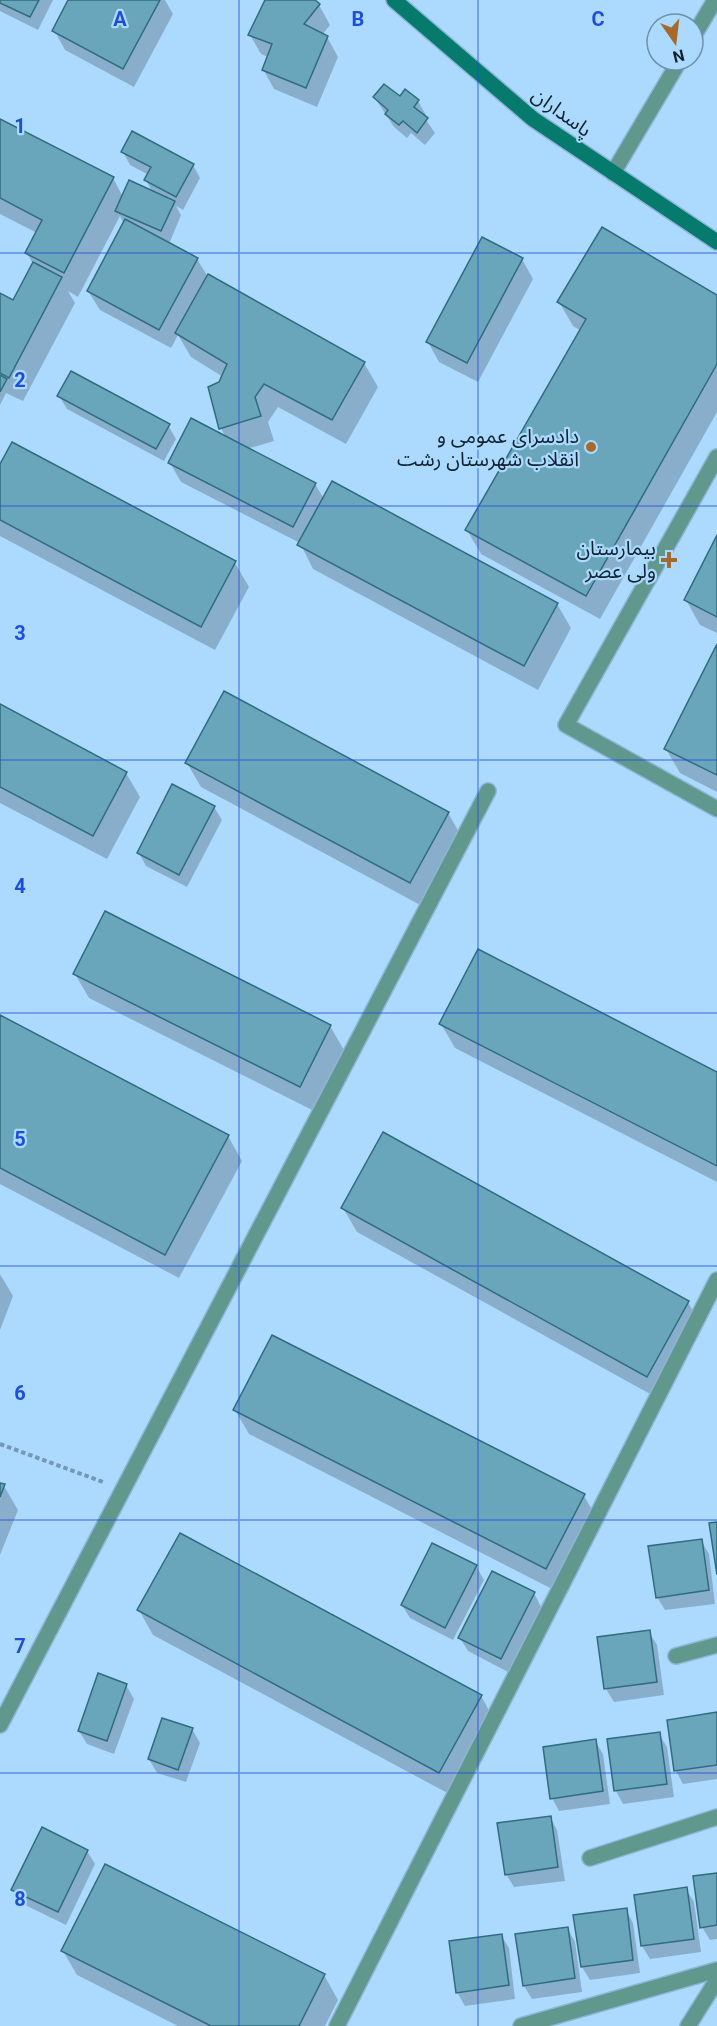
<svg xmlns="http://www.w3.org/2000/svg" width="717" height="2026" font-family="Roboto,'Noto Sans Arabic',sans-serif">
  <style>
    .shadow { fill: #0003 }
    .building { fill: #6aa6bb; stroke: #306c80; stroke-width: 1.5 }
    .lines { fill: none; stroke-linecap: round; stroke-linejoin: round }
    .service-casing { stroke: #8db5d5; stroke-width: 18 }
    .minor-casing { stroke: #8db5d5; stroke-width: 18 }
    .secondary-casing { stroke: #8db5d5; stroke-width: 18 }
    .path { stroke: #7498b4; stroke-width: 4; stroke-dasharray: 4.5 3; stroke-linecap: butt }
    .service { stroke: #60988e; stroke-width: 15 }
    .minor { stroke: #60988e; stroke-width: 15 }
    .secondary { stroke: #057a6d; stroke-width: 15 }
    .grid { fill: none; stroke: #1d4ed8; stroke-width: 1.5; stroke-opacity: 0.55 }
    .poi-dot { fill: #a66a2d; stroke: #acdafe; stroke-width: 2 }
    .labels { text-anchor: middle; stroke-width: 4.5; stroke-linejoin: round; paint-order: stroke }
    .street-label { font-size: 20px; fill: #10222f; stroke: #acdafe }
    .poi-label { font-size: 20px; fill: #10222f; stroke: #acdafe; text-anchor: end }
    .grid-label { font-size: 20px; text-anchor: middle; font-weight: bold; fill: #1d4ed8; stroke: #acdafe; stroke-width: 4.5; stroke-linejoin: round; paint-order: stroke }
  </style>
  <rect width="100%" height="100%" fill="#acdafe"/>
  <g class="shadow">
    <polygon points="0,0 53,0 38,30 0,11"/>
    <polygon points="70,0 165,0 173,14 134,87 65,50 54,30"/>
    <polygon points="267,0 312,0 319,5 330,25 322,35 327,37 338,57 317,107 274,89 263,69 268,57 261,54 250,35"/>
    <polygon points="406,92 418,101 426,115 424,117 435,133 425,145 411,133 407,138 394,127 375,98 400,98"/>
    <polygon points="0,121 113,178 123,197 153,193 146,180 149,175 130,165 123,152 193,165 200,178 183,210 176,206 181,215 169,244 197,259 208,277 364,363 378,387 346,444 278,407 268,422 274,441 247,449 315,484 324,499 557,604 571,628 538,690 313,569 300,543 181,482 170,463 226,438 221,428 221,383 223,377 191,357 178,335 171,348 100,310 88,291 124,224 120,216 78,297 68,291 75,303 23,401 6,393 0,405 0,295 13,302 33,264 27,253 37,233 0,214"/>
    <polygon points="522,259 533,279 478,382 439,362 428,342"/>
    <polygon points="717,296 717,412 600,619 481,554 467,530 581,331 573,326 559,302"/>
    <polygon points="59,396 168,425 176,439 164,461 67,409"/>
    <polygon points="13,444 235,563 249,587 215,650 0,536 0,467"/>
    <polygon points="717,538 717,633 700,625 686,600"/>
    <polygon points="717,647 717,792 680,773 666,749"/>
    <polygon points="0,706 126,773 140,797 107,859 0,803"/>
    <polygon points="187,763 448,813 462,837 424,907 201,787"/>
    <polygon points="214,807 222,820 187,887 146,866 139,853"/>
    <polygon points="75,974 330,1026 344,1050 314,1111 89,998"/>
    <polygon points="0,1017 228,1136 242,1161 179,1278 0,1184"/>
    <polygon points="441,1024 717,1073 717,1182 455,1048"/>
    <polygon points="384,1134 688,1302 702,1327 661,1400 357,1232 343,1208"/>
    <polygon points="0,1274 13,1296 0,1330"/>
    <polygon points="235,1410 584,1496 598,1520 560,1593 249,1434"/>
    <polygon points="0,1484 4,1486 18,1510 0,1555"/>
    <polygon points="701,1540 709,1554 715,1604 665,1610 657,1597"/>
    <polygon points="476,1566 484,1580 453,1640 410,1618 402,1605"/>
    <polygon points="534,1593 541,1607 508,1672 468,1651 460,1638"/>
    <polygon points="139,1610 481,1696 495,1721 453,1796 153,1635"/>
    <polygon points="649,1632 657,1645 664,1695 614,1702 606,1689"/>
    <polygon points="126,1685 134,1699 114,1754 87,1744 79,1731"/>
    <polygon points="717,1714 717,1779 683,1784 676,1771"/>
    <polygon points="192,1729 200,1743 186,1782 157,1773 149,1759"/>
    <polygon points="659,1734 667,1747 674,1797 623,1804 616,1791"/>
    <polygon points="595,1741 603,1754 610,1804 559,1811 552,1798"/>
    <polygon points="550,1817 557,1830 565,1881 514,1887 506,1874"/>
    <polygon points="87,1851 95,1864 66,1925 21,1903 13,1890"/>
    <polygon points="717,1874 717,1939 710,1940 702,1927"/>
    <polygon points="686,1889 694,1902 701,1952 650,1959 642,1946"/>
    <polygon points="626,1910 633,1923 640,1973 590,1980 582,1967"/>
    <polygon points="568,1929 575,1942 582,1992 532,1999 524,1986"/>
    <polygon points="501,1935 509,1948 515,1999 465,2006 457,1992"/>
    <polygon points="63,1951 324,1975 338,2000 325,2026 178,2026 77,1975"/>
  </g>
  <g class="building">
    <polygon points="0,0 39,0 30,17 0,3"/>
    <polygon points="68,0 160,0 123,69 52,31"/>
    <polygon points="265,0 315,0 320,4 304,24 328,36 306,88 262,70 272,44 248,35"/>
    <polygon points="384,84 400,96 405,89 419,100 414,107 428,118 417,133 403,121 399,125 385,114 388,110 373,97"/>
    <polygon points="0,119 114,177 64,273 25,253 42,220 0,198"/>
    <polygon points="132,131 194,164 176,197 144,180 151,167 121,152"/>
    <polygon points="129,180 175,201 161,231 115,211"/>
    <polygon points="125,219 198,258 159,330 87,291"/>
    <polygon points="602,227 717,295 717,364 586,596 465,530 586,319 557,302"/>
    <polygon points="482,237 523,258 467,363 426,342"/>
    <polygon points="33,262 62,277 9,378 0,373 0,293 13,300"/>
    <polygon points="208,274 365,362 332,420 264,384 255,397 261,416 219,429 208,387 219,382 227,364 175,333"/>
    <polygon points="71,371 170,424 156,449 57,396"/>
    <polygon points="0,375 7,379 0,392"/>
    <polygon points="191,418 316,483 293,527 168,463"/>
    <polygon points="12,442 236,561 201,627 0,520 0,464"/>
    <polygon points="332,481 558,603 524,666 297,545"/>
    <polygon points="717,535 717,617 684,600"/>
    <polygon points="717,644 717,775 664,749"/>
    <polygon points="224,691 449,812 410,883 185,763"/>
    <polygon points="0,704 127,772 93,836 0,787"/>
    <polygon points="172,784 215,806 179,875 137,853"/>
    <polygon points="105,911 331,1025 300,1087 73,974"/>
    <polygon points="478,949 717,1072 717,1166 439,1024"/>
    <polygon points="0,1015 229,1135 165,1255 0,1168"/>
    <polygon points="383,1132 689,1301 647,1377 341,1208"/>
    <polygon points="272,1335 585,1494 546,1569 233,1410"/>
    <polygon points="0,1483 5,1484 0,1497"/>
    <polygon points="717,1522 717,1575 709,1523"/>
    <polygon points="180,1533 482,1695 439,1773 137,1610"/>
    <polygon points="702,1539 709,1590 656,1598 648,1546"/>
    <polygon points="432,1543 477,1565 445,1628 401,1605"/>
    <polygon points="492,1571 535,1592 501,1659 458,1638"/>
    <polygon points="650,1630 657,1682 604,1689 597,1637"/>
    <polygon points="98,1673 127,1684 107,1741 78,1731"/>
    <polygon points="717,1712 717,1765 674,1771 667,1720"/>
    <polygon points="162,1718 193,1728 178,1770 148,1759"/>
    <polygon points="660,1732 667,1784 614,1791 607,1739"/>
    <polygon points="596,1739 603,1791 550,1799 543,1747"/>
    <polygon points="551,1816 558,1867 505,1875 497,1823"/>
    <polygon points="42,1827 88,1850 58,1912 11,1890"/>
    <polygon points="105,1864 325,1974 299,2026 211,2026 61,1951"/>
    <polygon points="717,1873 717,1925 700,1928 693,1876"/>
    <polygon points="687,1887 694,1939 641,1946 634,1895"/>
    <polygon points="627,1908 633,1960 581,1967 573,1915"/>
    <polygon points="568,1927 575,1978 523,1986 515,1934"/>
    <polygon points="502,1934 509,1985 456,1993 449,1941"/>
  </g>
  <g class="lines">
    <g class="service-casing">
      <g id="service">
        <polyline points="693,37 715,0"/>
        <polyline points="613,173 680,60"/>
        <polyline points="717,457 566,725 717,809"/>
        <polyline points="0,1725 488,791"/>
        <polyline points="337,2026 717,1280"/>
      </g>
    </g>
    <g class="minor-casing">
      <g id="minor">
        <polyline points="676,1656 717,1645"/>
        <polyline points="590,1858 717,1817"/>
        <polyline points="521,2026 717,1970"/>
        <polyline points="688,2026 717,1980"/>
      </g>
    </g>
    <g class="secondary-casing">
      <polyline id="secondary" points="394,0 533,119 717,242"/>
    </g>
    <polyline class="path" points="0,1444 103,1482"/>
    <use href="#service" class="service"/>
    <use href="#minor" class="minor"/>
    <use href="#secondary" class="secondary"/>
  </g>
  <path class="grid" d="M 239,0 L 239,2026M 478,0 L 478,2026M 0,253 L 717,253M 0,506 L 717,506M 0,760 L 717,760M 0,1013 L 717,1013M 0,1266 L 717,1266M 0,1520 L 717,1520M 0,1773 L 717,1773"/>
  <g class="poi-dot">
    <circle cx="591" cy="447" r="6"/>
    <path d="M666 551h6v6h6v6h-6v6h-6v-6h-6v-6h6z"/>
  </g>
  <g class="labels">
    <g class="street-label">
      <text transform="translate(562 112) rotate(36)" y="7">پاسداران</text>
    </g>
    <g class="poi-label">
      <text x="579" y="443">دادسرای عمومی و<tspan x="579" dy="23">انقلاب شهرستان رشت</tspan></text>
      <text x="656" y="555">بیمارستان<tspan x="656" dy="23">ولی عصر</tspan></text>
    </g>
  </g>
  <g class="grid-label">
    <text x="120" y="26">A</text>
    <text x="358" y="26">B</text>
    <text x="598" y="26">C</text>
    <text x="20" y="133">1</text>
    <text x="20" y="387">2</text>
    <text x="20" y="640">3</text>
    <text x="20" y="893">4</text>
    <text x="20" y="1146">5</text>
    <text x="20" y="1400">6</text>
    <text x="20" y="1653">7</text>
    <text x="20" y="1906">8</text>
  </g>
  <g transform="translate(675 42) rotate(166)"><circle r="28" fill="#acdafe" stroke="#6e90ab" stroke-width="1.5"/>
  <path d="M0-4.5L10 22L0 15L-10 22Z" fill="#a66a2d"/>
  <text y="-9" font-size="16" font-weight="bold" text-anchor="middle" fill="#10222f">N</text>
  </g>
</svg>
